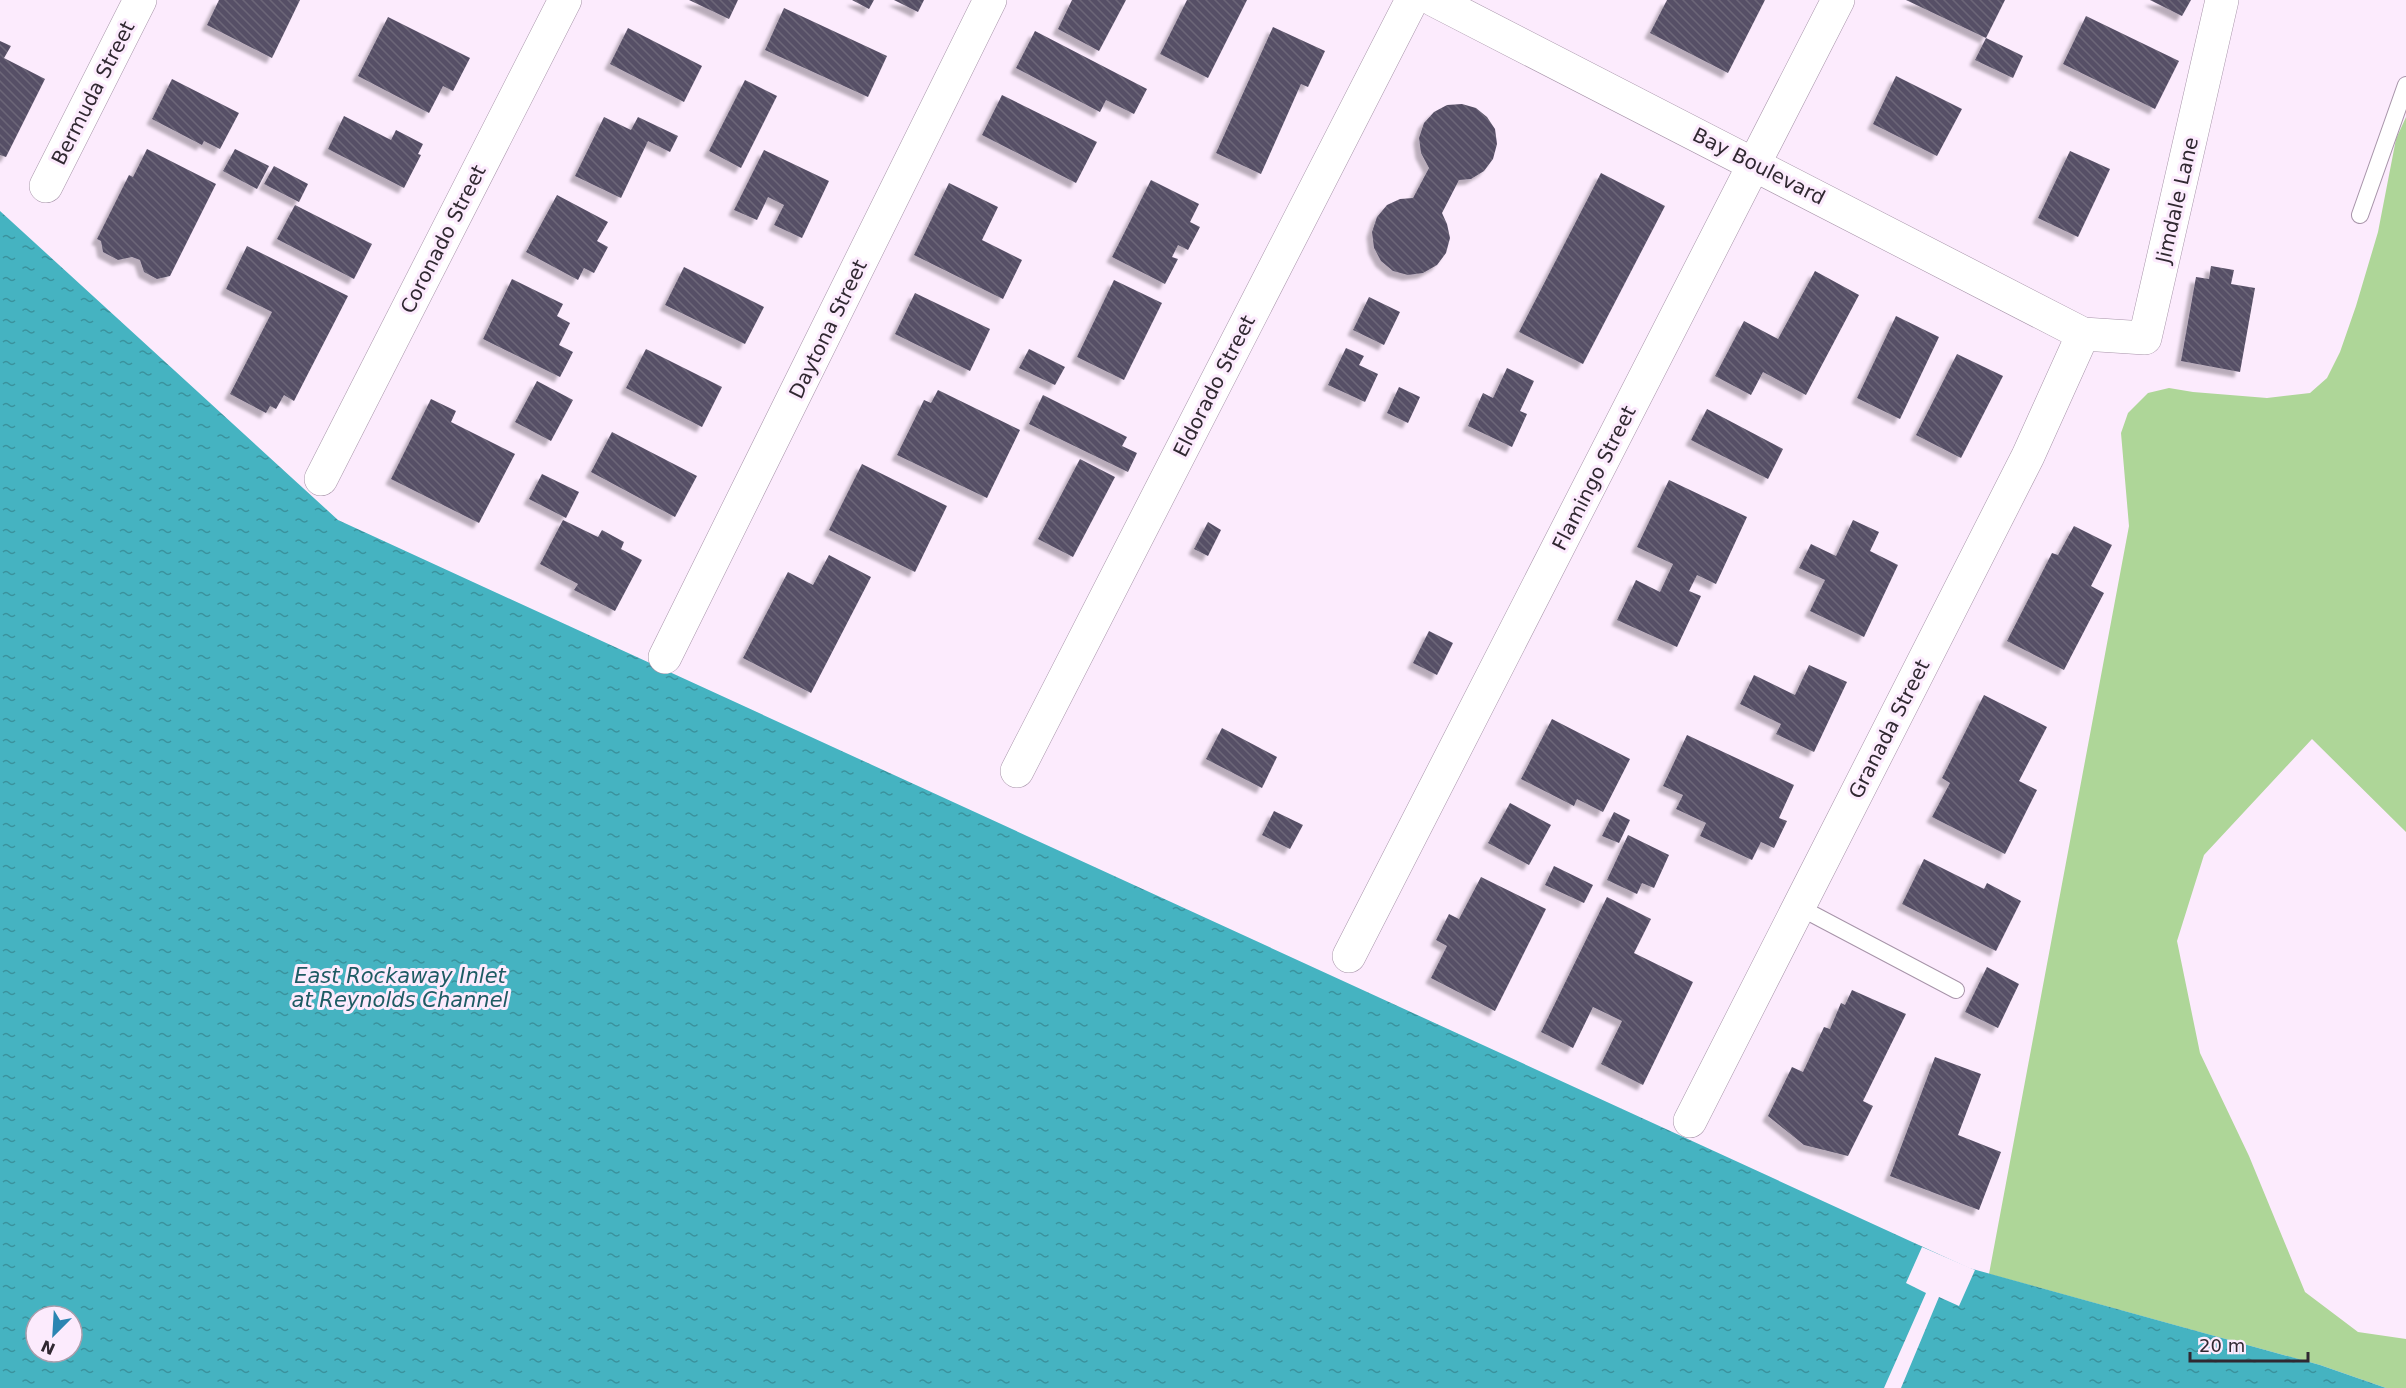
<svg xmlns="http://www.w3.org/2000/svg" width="2406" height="1388" font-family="'DejaVu Sans',sans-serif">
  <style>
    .green { fill: #aed698 }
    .water { fill: url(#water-ripples); fill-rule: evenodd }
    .pier { fill: #fcebfd }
    .building { fill: url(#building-back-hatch); filter: url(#shadow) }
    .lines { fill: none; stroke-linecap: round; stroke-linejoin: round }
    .lane-casing { stroke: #a794a9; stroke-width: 18 }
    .street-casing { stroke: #a794a9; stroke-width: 34 }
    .lane { stroke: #fff; stroke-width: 16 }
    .street { stroke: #fff; stroke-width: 33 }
    .labels { text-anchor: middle; stroke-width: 6; stroke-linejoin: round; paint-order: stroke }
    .street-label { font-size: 20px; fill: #302831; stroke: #fcebfd }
    .water-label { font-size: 21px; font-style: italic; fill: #1e5b63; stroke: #fcebfd }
  </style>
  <defs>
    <pattern id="water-ripples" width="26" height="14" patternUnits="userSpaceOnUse" patternTransform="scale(1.5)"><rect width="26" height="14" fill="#45b3c1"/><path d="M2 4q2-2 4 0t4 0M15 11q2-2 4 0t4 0" fill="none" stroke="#3a929d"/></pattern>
    <pattern id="building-back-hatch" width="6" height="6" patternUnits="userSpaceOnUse" patternTransform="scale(1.5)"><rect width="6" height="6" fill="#575066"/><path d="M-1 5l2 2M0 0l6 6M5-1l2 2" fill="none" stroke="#6c6678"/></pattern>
    <filter id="shadow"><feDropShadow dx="-5.5" dy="5.5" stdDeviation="1.5" flood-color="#0004"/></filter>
  </defs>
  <rect width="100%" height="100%" fill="#fcebfd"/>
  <polygon class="green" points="2406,117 2406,832 2312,739 2204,855 2177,941 2200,1053 2249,1156 2305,1292 2358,1332 2406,1339 2406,1388 2386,1388 2320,1365 1989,1274 2129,526 2121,433 2128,413 2148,393 2169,388 2193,392 2267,398 2310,393 2327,378 2340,352 2356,306 2378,232 2396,139"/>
  <path class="water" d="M 0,211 L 338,520 L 1969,1268 L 2320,1365 L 2386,1388 L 0,1388 ZM 36,1316 L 72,1316 L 72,1352 L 36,1352 Z"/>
  <polygon class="pier" points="1922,1247 1975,1270 1959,1306 1939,1297 1901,1388 1884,1388 1926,1293 1906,1283"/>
  <g class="building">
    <polygon points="219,0 300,0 272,58 207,25"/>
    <polygon points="689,0 738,0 729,19"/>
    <polygon points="852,0 874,0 869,9"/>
    <polygon points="894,0 924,0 918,12"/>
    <polygon points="1072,0 1126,0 1099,51 1058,29"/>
    <polygon points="1187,0 1247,0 1208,78 1160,54"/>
    <polygon points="1667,0 1765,0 1728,73 1650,33"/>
    <polygon points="1906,0 2005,0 1986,38"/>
    <polygon points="2150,0 2191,0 2182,16"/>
    <polygon points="784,8 887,56 868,97 765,50"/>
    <polygon points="2086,16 2179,61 2155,109 2063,64"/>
    <polygon points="388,17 470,58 453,91 443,86 429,113 358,76"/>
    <polygon points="1273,27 1325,51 1308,87 1301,84 1261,174 1216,153"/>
    <polygon points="628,28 702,66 684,102 610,64"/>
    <polygon points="1035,31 1147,89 1134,114 1106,100 1100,112 1016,68"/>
    <polygon points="1986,38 2023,56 2013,78 1975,60"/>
    <polygon points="0,41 11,46 4,58 45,79 6,157 0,155"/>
    <polygon points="1896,76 1962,109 1937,156 1873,124"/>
    <polygon points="172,79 239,113 220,149 204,141 202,145 152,119"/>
    <polygon points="745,80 777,96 741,168 709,151"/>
    <polygon points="1002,95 1097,142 1076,183 982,135"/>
    <polygon points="1462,104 1476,108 1487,117 1495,129 1497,144 1493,159 1484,171 1471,179 1459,180 1442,213 1447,224 1450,238 1446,253 1437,265 1423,273 1408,275 1393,271 1381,261 1374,248 1372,232 1377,217 1387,205 1400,199 1413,198 1429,168 1421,153 1419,138 1424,123 1434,112 1447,105"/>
    <polygon points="344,116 391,140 396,130 423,144 418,154 421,155 404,188 328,149"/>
    <polygon points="604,117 631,130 638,117 678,136 670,152 648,141 621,198 575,176"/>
    <polygon points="147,149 216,184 170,276 157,279 144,272 140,260 132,257 118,260 103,252 101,241 97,239 129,175 133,177"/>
    <polygon points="235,149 269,166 257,189 223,171"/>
    <polygon points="764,150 829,181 802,238 774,225 784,205 768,197 757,220 734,210"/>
    <polygon points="2070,151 2110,169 2078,237 2038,218"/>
    <polygon points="274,166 308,184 299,202 264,184"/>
    <polygon points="1601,173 1665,206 1583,364 1519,332"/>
    <polygon points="1151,180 1199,204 1190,222 1200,227 1188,250 1178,245 1172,257 1178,259 1165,284 1112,257"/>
    <polygon points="949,183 998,207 982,240 1022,260 1003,299 914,255"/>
    <polygon points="557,195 608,222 597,241 608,247 594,273 584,268 578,280 526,252"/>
    <polygon points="295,205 372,244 354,279 277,239"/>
    <polygon points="247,246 348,296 294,401 284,395 276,409 270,406 266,413 230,394 272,312 226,289"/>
    <polygon points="2211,266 2234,270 2231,284 2255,288 2240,372 2181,361 2196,277 2209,279"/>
    <polygon points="684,267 764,307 745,344 665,305"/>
    <polygon points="1815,271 1859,295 1806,395 1763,372 1751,395 1715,376 1744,321 1778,339"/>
    <polygon points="512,279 563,304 557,316 570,323 559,345 573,352 560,377 483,339"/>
    <polygon points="1114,280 1162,303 1124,380 1077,357"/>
    <polygon points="915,293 990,329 970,371 895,334"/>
    <polygon points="1369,297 1400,312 1384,345 1353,330"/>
    <polygon points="1896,316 1939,337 1900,419 1857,398"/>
    <polygon points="1346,348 1364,356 1359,365 1378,374 1365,402 1328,385"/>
    <polygon points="646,349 722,387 702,427 626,388"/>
    <polygon points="1029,349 1065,367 1055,385 1019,368"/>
    <polygon points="1957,354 2003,376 1961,458 1916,435"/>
    <polygon points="1507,368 1534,381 1520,411 1527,414 1512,447 1468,426 1483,393 1493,398"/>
    <polygon points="537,381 573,400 551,441 515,422"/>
    <polygon points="1399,387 1420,397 1408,423 1387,413"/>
    <polygon points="938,390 1020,430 987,498 897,455 924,400 931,403"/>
    <polygon points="1043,395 1127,437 1122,446 1137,453 1128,472 1029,424"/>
    <polygon points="431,399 456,411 451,422 515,454 479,523 391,479"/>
    <polygon points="1707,409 1783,449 1768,479 1691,440"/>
    <polygon points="612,432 697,476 675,517 591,472"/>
    <polygon points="1080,459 1115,477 1073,557 1038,539"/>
    <polygon points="862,464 947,506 915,572 829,530"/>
    <polygon points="542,474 579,492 566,518 529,499"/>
    <polygon points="1669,480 1747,517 1716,584 1697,575 1689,591 1701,596 1677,647 1617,620 1636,580 1660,592 1673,564 1637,547"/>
    <polygon points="563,520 598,537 602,530 624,542 621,549 642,560 615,611 574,590 578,584 540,564"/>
    <polygon points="1853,520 1879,532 1870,551 1898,565 1864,637 1810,611 1825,580 1799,568 1811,544 1836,556"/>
    <polygon points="1208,522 1221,530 1208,556 1194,549"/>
    <polygon points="2074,526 2112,545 2091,586 2104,593 2064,670 2007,641 2052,553 2058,555"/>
    <polygon points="829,555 871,577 811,693 743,658 788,572 813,585"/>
    <polygon points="1429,631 1453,643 1437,675 1413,663"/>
    <polygon points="1809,665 1847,682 1814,752 1776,734 1781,724 1740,704 1754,675 1795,695"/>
    <polygon points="1984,695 2047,727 2019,781 2037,790 2005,854 1932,817 1950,783 1942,778"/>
    <polygon points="1552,719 1630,759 1603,812 1577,799 1574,806 1521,779"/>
    <polygon points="1222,728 1277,757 1262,788 1206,759"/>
    <polygon points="1687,735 1794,785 1779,818 1787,821 1774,848 1761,842 1752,860 1700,836 1706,823 1676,809 1683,795 1663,786"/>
    <polygon points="1510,803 1551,825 1529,865 1488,843"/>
    <polygon points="1274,811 1303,825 1290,849 1262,835"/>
    <polygon points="1614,812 1630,820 1619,843 1602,836"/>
    <polygon points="1628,835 1669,855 1654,888 1642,883 1637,894 1607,880"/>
    <polygon points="1924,859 1984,889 1987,883 2021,901 1996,951 1902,904"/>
    <polygon points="1554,866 1593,885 1584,903 1545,885"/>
    <polygon points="1481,877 1546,909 1495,1011 1431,978 1447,946 1436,940 1449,914 1459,919"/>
    <polygon points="1607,897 1651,919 1634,953 1693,982 1643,1085 1601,1064 1622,1021 1593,1007 1573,1048 1541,1032"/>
    <polygon points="1987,967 2019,984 1998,1028 1965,1012"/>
    <polygon points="1852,990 1906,1014 1863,1101 1873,1106 1848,1156 1804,1145 1768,1116 1792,1067 1803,1072 1824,1027 1830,1029 1841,1003 1845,1005"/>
    <polygon points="1935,1057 1981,1074 1958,1135 2001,1152 1979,1210 1890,1176"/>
  </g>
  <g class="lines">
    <g class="lane-casing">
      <g id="lane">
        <polyline points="2360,215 2406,85"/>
        <polyline points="1799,907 1956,990"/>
      </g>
    </g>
    <g class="street-casing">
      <g id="street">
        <polyline points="1434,0 2083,334 2145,338 2222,0"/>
        <polyline points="46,186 140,0"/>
        <polyline points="321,479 565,0"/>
        <polyline points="665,657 990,0"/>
        <polyline points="1017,771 1412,0"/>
        <polyline points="1349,956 1838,0"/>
        <polyline points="1690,1121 2028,456 2083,334"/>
      </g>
    </g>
    <use href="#lane" class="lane"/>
    <use href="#street" class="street"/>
  </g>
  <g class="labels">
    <g class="street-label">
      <text transform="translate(93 93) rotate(-63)" y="7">Bermuda Street</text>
      <text transform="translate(1759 166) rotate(27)" y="7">Bay Boulevard</text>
      <text transform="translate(2177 200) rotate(-77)" y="7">Jimdale Lane</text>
      <text transform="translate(443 239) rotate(-63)" y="7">Coronado Street</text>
      <text transform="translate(828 329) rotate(-64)" y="7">Daytona Street</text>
      <text transform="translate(1214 386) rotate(-63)" y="7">Eldorado Street</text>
      <text transform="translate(1594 478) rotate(-63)" y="7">Flamingo Street</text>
      <text transform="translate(1889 729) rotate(-63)" y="7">Granada Street</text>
    </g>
    <g class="water-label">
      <text x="400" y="983">East Rockaway Inlet<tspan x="400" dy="24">at Reynolds Channel</tspan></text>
    </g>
  </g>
  <g transform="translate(54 1334) rotate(204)"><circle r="28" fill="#fcebfd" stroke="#aa9dab" stroke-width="1.5"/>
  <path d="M0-4.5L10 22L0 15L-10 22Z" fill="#2b85b2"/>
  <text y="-9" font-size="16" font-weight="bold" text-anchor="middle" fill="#302831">N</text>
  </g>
  <path d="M2190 1352v9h118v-9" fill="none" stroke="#302831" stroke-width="3"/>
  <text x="2199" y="1352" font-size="18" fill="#302831" stroke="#fcebfd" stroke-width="4.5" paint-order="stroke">20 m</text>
</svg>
